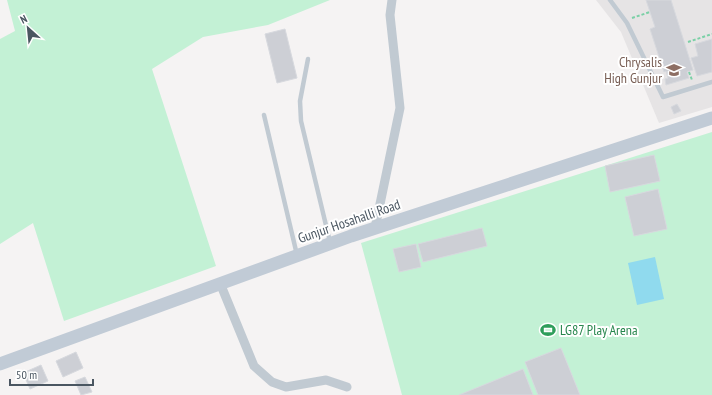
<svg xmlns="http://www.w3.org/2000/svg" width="712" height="395" font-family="'PT Sans Narrow',sans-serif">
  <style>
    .education { fill: #e6e4e5 }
    .green { fill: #c3f1d5 }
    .water { fill: #90daee }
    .building { fill: #cdcfd5; stroke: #d7d9de }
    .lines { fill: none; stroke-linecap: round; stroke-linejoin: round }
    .path { stroke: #7ad0a6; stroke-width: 2; stroke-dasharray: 3 2; stroke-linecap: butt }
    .lane { stroke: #c1cad2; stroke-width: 4.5 }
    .street { stroke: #c1cad2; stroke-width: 9 }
    .secondary { stroke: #c1cbd6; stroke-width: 13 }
    .labels { text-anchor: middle; stroke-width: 4; stroke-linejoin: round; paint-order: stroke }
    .education-label { font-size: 14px; fill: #785e54; stroke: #fff; text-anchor: end }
    .street-label { font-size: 14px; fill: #4a5661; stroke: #fff }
    .leisure-label { font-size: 14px; fill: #27864d; stroke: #fff; text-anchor: start }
  </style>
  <rect width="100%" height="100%" fill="#f5f3f3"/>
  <polygon class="education" points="596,0 712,0 712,107 659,123 621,32"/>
  <g class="green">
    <polygon points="7,0 330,0 268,25 203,37 152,69 216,266 64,321 33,223 0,244 0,39 15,31"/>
    <polygon points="712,132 712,395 402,395 361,243"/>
  </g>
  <polygon class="water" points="655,257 664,299 637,305 628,263"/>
  <g class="building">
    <polygon points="646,0 671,0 693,70 687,72 689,78 666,85 665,79 668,78 666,71 664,72 650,29 655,27"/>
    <polygon points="285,29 297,78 277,83 265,34"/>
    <polygon points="712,39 712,72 697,76 691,58 698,56 695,44"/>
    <polygon points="677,104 681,111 674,114 671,107"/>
    <polygon points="654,155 660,181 610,192 605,166"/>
    <polygon points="658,189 667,229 634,236 625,197"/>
    <polygon points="482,228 487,246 423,262 418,244"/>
    <polygon points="416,244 421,267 399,272 393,249"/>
    <polygon points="561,348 580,395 538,395 525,362"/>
    <polygon points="76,352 83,368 63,377 56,361"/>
    <polygon points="41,365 48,381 30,389 23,373"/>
    <polygon points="523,369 533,395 459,395"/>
    <polygon points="85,377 92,392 81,395 75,381"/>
  </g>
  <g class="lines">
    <g class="path">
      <polyline points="632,18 650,12"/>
      <polyline points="688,42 712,34"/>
      <polyline points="689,72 692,80"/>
    </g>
    <g class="lane">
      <polyline points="610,0 627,23 663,97 712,82"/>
      <polyline points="308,59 300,101 301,121 330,242"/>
      <polyline points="264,115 297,255"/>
    </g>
    <g class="street">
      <polyline points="375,228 400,108 390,15 392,0"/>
      <polyline points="220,283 254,366 272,382 286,387 326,380 347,387"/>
    </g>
    <polyline class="secondary" points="0,364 351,236 712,118"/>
  </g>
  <defs>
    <g id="school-bare" transform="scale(1.2)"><path d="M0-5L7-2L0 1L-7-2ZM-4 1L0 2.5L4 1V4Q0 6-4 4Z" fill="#8d6e63" stroke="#fff" stroke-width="2.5" paint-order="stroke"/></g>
    <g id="stadium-bare" transform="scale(1.2)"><path d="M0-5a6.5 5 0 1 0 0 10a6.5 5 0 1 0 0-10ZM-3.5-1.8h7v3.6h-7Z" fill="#2e9e5b" stroke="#fff" stroke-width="2.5" paint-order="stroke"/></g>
  </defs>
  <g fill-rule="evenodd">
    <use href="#school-bare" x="674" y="70"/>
    <use href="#stadium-bare" x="548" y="330"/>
  </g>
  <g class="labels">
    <g class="education-label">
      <text x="662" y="67">Chrysalis<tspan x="662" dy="16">High Gunjur</tspan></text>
    </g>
    <g class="street-label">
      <text transform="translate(349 221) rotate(-19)" y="5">Gunjur Hosahalli Road</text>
    </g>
    <g class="leisure-label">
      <text x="560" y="335">LG87 Play Arena</text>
    </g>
  </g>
  <g transform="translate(28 28) rotate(333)" stroke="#ffffff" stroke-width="3" paint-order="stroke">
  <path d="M0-3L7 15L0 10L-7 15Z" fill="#4a5661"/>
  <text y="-6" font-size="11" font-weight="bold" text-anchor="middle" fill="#4a5661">N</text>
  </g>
  <path d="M10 379v6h83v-6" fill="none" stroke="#4a5661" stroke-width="2"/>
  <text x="16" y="379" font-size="12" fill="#4a5661" stroke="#ffffff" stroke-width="3" paint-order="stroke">50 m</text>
</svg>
